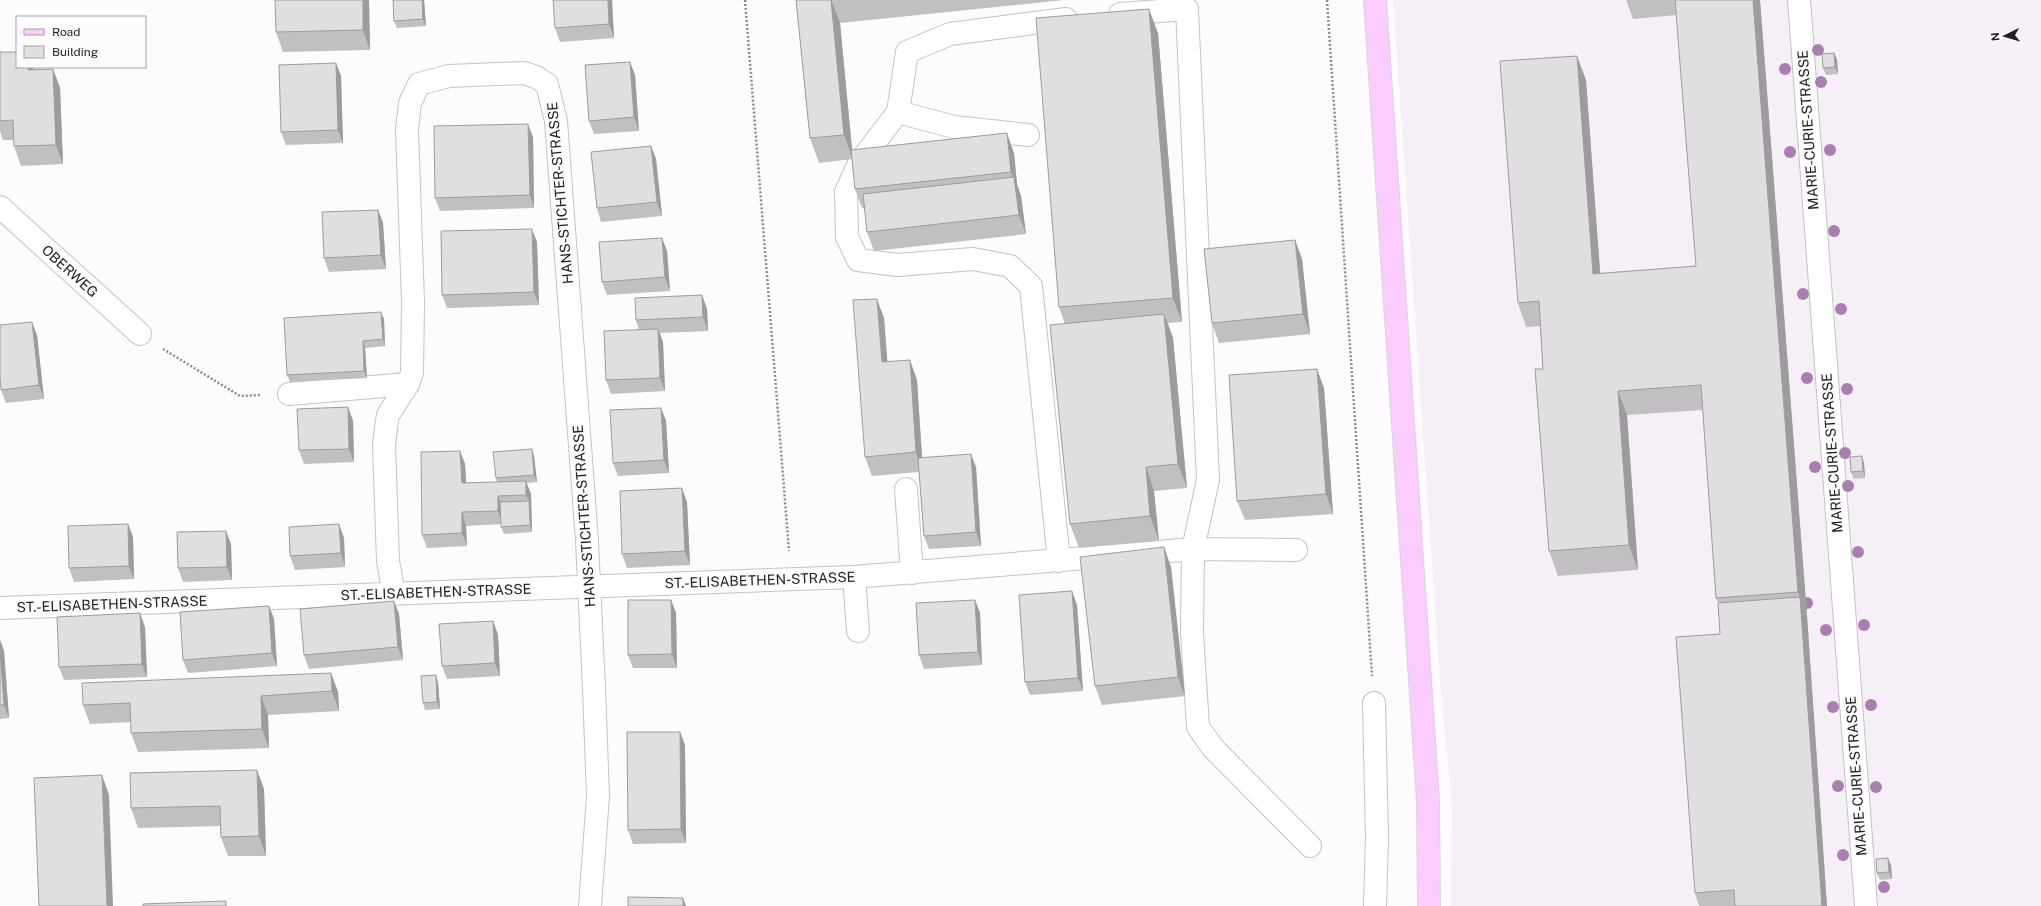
<svg xmlns="http://www.w3.org/2000/svg" width="2041" height="906" font-family="'Public Sans',sans-serif">
  <style>
    .built { fill: #f7eff8 }
    .lines { fill: none; stroke-linecap: round; stroke-linejoin: round }
    .minor-casing { stroke: #c4c2c5; stroke-width: 24 }
    .major-casing { stroke: #d7d7d7; stroke-width: 24 }
    .path { stroke: #8d8c8d; stroke-width: 2.5; stroke-dasharray: 2 2; stroke-linecap: butt }
    .minor { stroke: #fff; stroke-width: 22 }
    .major { stroke: #faccff; stroke-width: 22 }
    .tree { fill: #a880ad }
    .wall { fill: #c1bfc1 }
    .shaded-wall { fill: #9d9b9d }
    .building { fill: #e0dee0; stroke: #9d9b9d }
    .labels { text-anchor: middle; stroke-width: 3; stroke-linejoin: round; paint-order: stroke }
    .street-label { font-size: 14px; fill: #222122; stroke: #fdfbfd }
  </style>
  <rect width="100%" height="100%" fill="#fdfbfd"/>
  <polygon class="built" points="1393,0 2041,0 2041,906 1451,906 1452,808 1440,679"/>
  <g class="lines">
    <g class="minor-casing">
      <g id="minor">
        <polyline points="1799,0 1866,906"/>
        <polyline points="1120,14 1187,9 1208,480 1193,549 1192,633 1198,727 1213,748 1310,846"/>
        <polyline points="898,112 954,127 1028,135"/>
        <polyline points="0,207 140,334"/>
        <polyline points="289,394 408,384"/>
        <polyline points="906,489 912,573"/>
        <polyline points="1059,561 1031,286 1010,266 973,259 897,265 858,260 847,237 846,192 859,163 898,112 907,52 950,34 1066,19"/>
        <polyline points="854,577 858,631"/>
        <polyline points="394,594 388,561 384,445 386,428 388,415 408,384 412,373 413,302 407,130 410,103 419,84 449,76 524,73 536,77 547,84 556,121 587,541 594,688 598,796 590,906"/>
        <polyline points="0,608 854,577 1193,549 1296,550"/>
        <polyline points="1374,703 1377,838 1375,906"/>
      </g>
    </g>
    <g class="major-casing">
      <polyline id="major" points="1375,0 1428,801 1429,906"/>
    </g>
    <g class="path">
      <polyline points="745,0 789,551"/>
      <polyline points="1327,0 1372,676"/>
      <polyline points="163,349 240,396 261,395"/>
    </g>
    <use href="#minor" class="minor"/>
    <use href="#major" class="major"/>
  </g>
  <g class="tree">
    <circle cx="1818" cy="50" r="6"/>
    <circle cx="1785" cy="69" r="6"/>
    <circle cx="1821" cy="82" r="6"/>
    <circle cx="1830" cy="150" r="6"/>
    <circle cx="1790" cy="152" r="6"/>
    <circle cx="1834" cy="231" r="6"/>
    <circle cx="1803" cy="294" r="6"/>
    <circle cx="1841" cy="309" r="6"/>
    <circle cx="1807" cy="378" r="6"/>
    <circle cx="1847" cy="389" r="6"/>
    <circle cx="1845" cy="453" r="6"/>
    <circle cx="1815" cy="467" r="6"/>
    <circle cx="1848" cy="486" r="6"/>
    <circle cx="1858" cy="552" r="6"/>
    <circle cx="1807" cy="603" r="6"/>
    <circle cx="1864" cy="625" r="6"/>
    <circle cx="1826" cy="630" r="6"/>
    <circle cx="1871" cy="705" r="6"/>
    <circle cx="1833" cy="707" r="6"/>
    <circle cx="1838" cy="786" r="6"/>
    <circle cx="1876" cy="787" r="6"/>
    <circle cx="1843" cy="855" r="6"/>
    <circle cx="1884" cy="887" r="6"/>
  </g>
  <g class="wall">
    <polygon points="275,0 369,0 370,50 283,52 276,32"/>
    <polygon points="393,0 424,0 426,26 397,28 394,21"/>
    <polygon points="612,0 614,38 560,42 555,28"/>
    <polygon points="796,0 1064,0 840,23 852,150 1014,153 1017,184 1021,196 1026,234 874,251 867,232 865,208 862,208 855,189 852,159 819,163 810,138"/>
    <polygon points="1626,0 1760,0 1807,616 1827,906 1699,906 1695,893 1720,634 1718,603 1716,598 1703,410 1627,415 1638,570 1558,576 1549,551 1543,369 1540,326 1526,327 1518,303 1586,80 1600,273 1696,266 1677,15 1633,19"/>
    <polygon points="1158,33 1182,322 1168,323 1173,338 1187,488 1154,491 1159,541 1079,548 1070,524 1065,324 1059,307"/>
    <polygon points="0,52 17,67 33,67 34,70 53,69 60,88 63,164 21,166 14,146 14,140 3,140 0,131"/>
    <polygon points="1834,53 1837,60 1838,74 1826,75 1823,68"/>
    <polygon points="630,62 635,75 639,131 594,134 589,121"/>
    <polygon points="336,63 341,76 343,143 286,145 281,132"/>
    <polygon points="533,137 534,208 440,211 435,198"/>
    <polygon points="651,146 656,159 662,216 601,222 597,208"/>
    <polygon points="378,210 383,223 386,269 329,272 324,258"/>
    <polygon points="662,238 667,251 670,291 607,295 602,282"/>
    <polygon points="1295,240 1302,259 1310,334 1219,343 1212,323"/>
    <polygon points="537,242 539,305 447,308 442,295"/>
    <polygon points="702,295 707,309 708,331 660,333 663,342 665,391 611,394 606,380 639,330 636,320"/>
    <polygon points="884,318 887,362 917,380 922,458 976,467 981,546 929,549 924,536 919,472 872,476 865,457"/>
    <polygon points="384,319 385,346 365,348 367,378 290,382 287,375"/>
    <polygon points="37,335 44,399 6,403 1,390"/>
    <polygon points="1324,388 1333,514 1245,520 1237,501"/>
    <polygon points="348,407 353,421 354,462 304,464 299,450"/>
    <polygon points="661,408 666,421 669,473 618,476 613,463"/>
    <polygon points="460,451 465,464 466,483 497,482 496,478 534,456 537,482 526,483 531,494 532,532 504,534 501,527 501,524 466,526 467,546 427,548 422,535"/>
    <polygon points="1864,463 1865,478 1854,479 1851,472"/>
    <polygon points="687,502 690,565 627,568 622,554"/>
    <polygon points="128,524 133,537 134,579 74,582 69,568"/>
    <polygon points="339,524 344,538 345,567 295,570 290,556"/>
    <polygon points="231,544 232,580 183,582 178,568"/>
    <polygon points="1171,567 1185,696 1102,705 1095,686"/>
    <polygon points="671,600 676,613 677,668 633,668 628,655"/>
    <polygon points="975,600 980,613 982,665 924,669 919,655"/>
    <polygon points="394,601 399,614 403,660 309,669 304,655"/>
    <polygon points="1077,605 1083,691 1030,695 1025,682"/>
    <polygon points="269,606 274,619 277,666 188,673 183,660"/>
    <polygon points="493,621 498,635 500,676 447,679 442,666"/>
    <polygon points="145,627 147,677 64,680 59,667"/>
    <polygon points="0,640 4,651 9,718 0,719"/>
    <polygon points="331,673 338,692 339,711 268,715 269,748 138,752 131,733 131,722 90,724 83,705"/>
    <polygon points="438,682 440,709 425,710 423,703"/>
    <polygon points="680,732 685,745 686,843 633,844 628,830"/>
    <polygon points="264,789 266,856 228,856 221,837 220,826 138,828 131,808"/>
    <polygon points="1891,865 1892,879 1880,880 1877,873"/>
  </g>
  <g class="shaded-wall">
    <polygon points="363,0 369,0 370,50 363,30"/>
    <polygon points="422,0 424,0 426,26 423,19"/>
    <polygon points="608,0 612,0 614,38 609,24"/>
    <polygon points="831,0 840,23 853,159 844,135"/>
    <polygon points="1753,0 1760,0 1807,616 1798,592"/>
    <polygon points="1149,9 1158,33 1182,322 1173,298"/>
    <polygon points="1834,53 1837,60 1838,74 1835,67"/>
    <polygon points="1577,56 1586,80 1602,298 1593,274"/>
    <polygon points="630,62 635,75 639,131 634,117"/>
    <polygon points="336,63 341,76 343,143 338,130"/>
    <polygon points="28,67 33,67 34,71 28,70"/>
    <polygon points="53,69 60,88 63,164 56,145"/>
    <polygon points="528,124 533,137 534,208 530,195"/>
    <polygon points="1007,133 1014,153 1017,184 1021,196 1026,234 1019,215 1015,185 1011,172"/>
    <polygon points="651,146 656,159 662,216 657,202"/>
    <polygon points="378,210 383,223 386,269 381,255"/>
    <polygon points="532,229 537,242 539,305 534,292"/>
    <polygon points="662,238 667,251 670,291 665,277"/>
    <polygon points="1295,240 1302,259 1310,334 1303,314"/>
    <polygon points="702,295 707,309 708,331 703,317"/>
    <polygon points="877,299 884,318 889,382 882,362"/>
    <polygon points="381,312 384,319 385,346 383,339"/>
    <polygon points="1164,314 1173,338 1187,488 1178,464"/>
    <polygon points="32,322 37,335 44,399 39,385"/>
    <polygon points="658,329 663,342 665,391 660,378"/>
    <polygon points="363,341 365,348 367,378 364,371"/>
    <polygon points="910,360 917,380 923,472 916,452"/>
    <polygon points="1317,369 1324,388 1333,514 1326,494"/>
    <polygon points="1618,391 1627,415 1638,570 1629,545"/>
    <polygon points="348,407 353,421 354,462 349,449"/>
    <polygon points="661,408 666,421 669,473 664,460"/>
    <polygon points="532,449 534,456 537,482 534,475"/>
    <polygon points="460,451 465,464 467,496 462,483"/>
    <polygon points="971,454 976,467 981,546 976,532"/>
    <polygon points="1862,456 1864,463 1865,478 1863,471"/>
    <polygon points="1146,467 1154,491 1159,541 1150,516"/>
    <polygon points="526,481 531,494 532,532 530,525 529,501 526,495"/>
    <polygon points="682,488 687,502 690,565 685,551"/>
    <polygon points="498,496 503,509 503,524 498,511"/>
    <polygon points="462,512 466,526 467,546 462,533"/>
    <polygon points="128,524 133,537 134,579 129,566"/>
    <polygon points="339,524 344,538 345,567 341,553"/>
    <polygon points="226,531 231,544 232,580 227,567"/>
    <polygon points="1164,547 1171,567 1185,696 1178,677"/>
    <polygon points="1072,591 1077,605 1083,691 1078,678"/>
    <polygon points="1800,597 1807,616 1827,906 1822,906"/>
    <polygon points="671,600 676,613 677,668 672,654"/>
    <polygon points="975,600 980,613 982,665 978,652"/>
    <polygon points="394,601 399,614 403,660 398,647"/>
    <polygon points="269,606 274,619 277,666 272,653"/>
    <polygon points="140,613 145,627 147,677 142,664"/>
    <polygon points="493,621 498,635 500,676 495,663"/>
    <polygon points="0,640 4,651 9,718 4,705 0,650"/>
    <polygon points="331,673 338,692 339,711 332,691"/>
    <polygon points="436,675 438,682 440,709 437,702"/>
    <polygon points="261,696 268,715 269,748 262,729"/>
    <polygon points="680,732 685,745 686,843 681,829"/>
    <polygon points="257,770 264,789 266,856 259,836"/>
    <polygon points="102,775 109,795 113,906 107,906"/>
    <polygon points="1888,858 1891,865 1892,879 1889,872"/>
    <polygon points="683,898 686,906 683,906"/>
  </g>
  <g class="building">
    <polygon points="275,0 363,0 363,30 276,32"/>
    <polygon points="393,0 422,0 423,19 394,21"/>
    <polygon points="553,0 608,0 609,24 555,28"/>
    <polygon points="796,0 831,0 844,135 810,138"/>
    <polygon points="1675,0 1753,0 1798,592 1716,598 1701,385 1618,391 1629,545 1549,551 1535,369 1543,369 1539,301 1518,303 1500,61 1577,56 1593,274 1696,266"/>
    <polygon points="1149,9 1173,298 1059,307 1036,18"/>
    <polygon points="0,52 17,52 17,67 28,67 28,70 53,69 56,145 14,146 13,120 0,121"/>
    <polygon points="1834,53 1835,67 1823,68 1822,54"/>
    <polygon points="630,62 634,117 589,121 585,65"/>
    <polygon points="336,63 338,130 281,132 279,65"/>
    <polygon points="528,124 530,195 435,198 434,126"/>
    <polygon points="1007,133 1011,172 855,189 851,150"/>
    <polygon points="651,146 657,202 597,208 591,152"/>
    <polygon points="1014,177 1019,215 867,232 863,194"/>
    <polygon points="378,210 381,255 324,258 322,212"/>
    <polygon points="532,229 534,292 442,295 441,231"/>
    <polygon points="662,238 665,277 602,282 599,242"/>
    <polygon points="1295,240 1303,314 1212,323 1204,249"/>
    <polygon points="702,295 703,317 636,320 635,298"/>
    <polygon points="877,299 882,362 910,360 916,452 865,457 853,300"/>
    <polygon points="381,312 383,339 363,341 364,371 287,375 284,318"/>
    <polygon points="1164,314 1178,464 1146,467 1150,516 1070,524 1050,325"/>
    <polygon points="32,322 39,385 1,390 0,377 0,325"/>
    <polygon points="658,329 660,378 606,380 604,331"/>
    <polygon points="1317,369 1326,494 1237,501 1229,375"/>
    <polygon points="348,407 349,449 299,450 297,409"/>
    <polygon points="661,408 664,460 613,463 610,410"/>
    <polygon points="532,449 534,475 496,478 493,452"/>
    <polygon points="460,451 462,483 526,481 526,495 498,496 498,511 462,512 462,533 422,535 421,452"/>
    <polygon points="971,454 976,532 924,536 918,458"/>
    <polygon points="1862,456 1863,471 1851,472 1850,457"/>
    <polygon points="682,488 685,551 622,554 620,491"/>
    <polygon points="529,501 530,525 501,527 500,502"/>
    <polygon points="128,524 129,566 69,568 68,526"/>
    <polygon points="339,524 341,553 290,556 289,527"/>
    <polygon points="226,531 227,567 178,568 177,532"/>
    <polygon points="1164,547 1178,677 1095,686 1080,557"/>
    <polygon points="1072,591 1078,678 1025,682 1019,595"/>
    <polygon points="1800,597 1822,906 1735,906 1734,890 1695,893 1676,637 1720,634 1718,603"/>
    <polygon points="628,600 671,600 672,654 628,655"/>
    <polygon points="975,600 978,652 919,655 916,603"/>
    <polygon points="394,601 398,647 304,655 300,609"/>
    <polygon points="269,606 272,653 183,660 180,612"/>
    <polygon points="140,613 142,664 59,667 57,617"/>
    <polygon points="493,621 495,663 442,666 439,624"/>
    <polygon points="0,650 4,705 0,705"/>
    <polygon points="331,673 332,691 261,696 262,729 131,733 130,703 83,705 82,683"/>
    <polygon points="436,675 437,702 423,703 421,676"/>
    <polygon points="627,732 680,732 681,829 628,830"/>
    <polygon points="257,770 259,836 221,837 220,806 131,808 130,773"/>
    <polygon points="102,775 107,906 39,906 34,778"/>
    <polygon points="1888,858 1889,872 1877,873 1876,859"/>
    <polygon points="628,897 683,898 683,906 628,906"/>
    <polygon points="226,901 226,906 143,906 143,904"/>
  </g>
  <g class="labels">
    <g class="street-label">
      <text transform="translate(1808 130) rotate(-94)" y="5">MARIE-CURIE-STRASSE</text>
      <text transform="translate(560 193) rotate(-95)" y="5">HANS-STICHTER-STRASSE</text>
      <text transform="translate(70 271) rotate(42)" y="5">OBERWEG</text>
      <text transform="translate(1832 453) rotate(-94)" y="5">MARIE-CURIE-STRASSE</text>
      <text transform="translate(584 516) rotate(-94)" y="5">HANS-STICHTER-STRASSE</text>
      <text transform="translate(760 580) rotate(-2)" y="5">ST.-ELISABETHEN-STRASSE</text>
      <text transform="translate(436 592) rotate(-2)" y="5">ST.-ELISABETHEN-STRASSE</text>
      <text transform="translate(112 604) rotate(-2)" y="5">ST.-ELISABETHEN-STRASSE</text>
      <text transform="translate(1856 776) rotate(-94)" y="5">MARIE-CURIE-STRASSE</text>
    </g>
  </g>
  <rect x="16" y="16" width="130" height="52" fill="#fdfbfd" stroke="#a5a4a5"/>
  <rect x="24" y="29" width="20" height="6" fill="#faccff" stroke="#a5a4a5"/>
  <text x="52" y="36" font-size="12" fill="#222122">Road</text>
  <rect x="24" y="46" width="20" height="12" fill="#e0dee0" stroke="#a5a4a5"/>
  <text x="52" y="56" font-size="12" fill="#222122">Building</text>
  <g transform="translate(2005 36) rotate(265)" stroke="#fdfbfd" stroke-width="3" paint-order="stroke">
  <path d="M0-3L7 15L0 10L-7 15Z" fill="#222122"/>
  <text y="-6" font-size="11" font-weight="bold" text-anchor="middle" fill="#222122">N</text>
  </g>
</svg>
